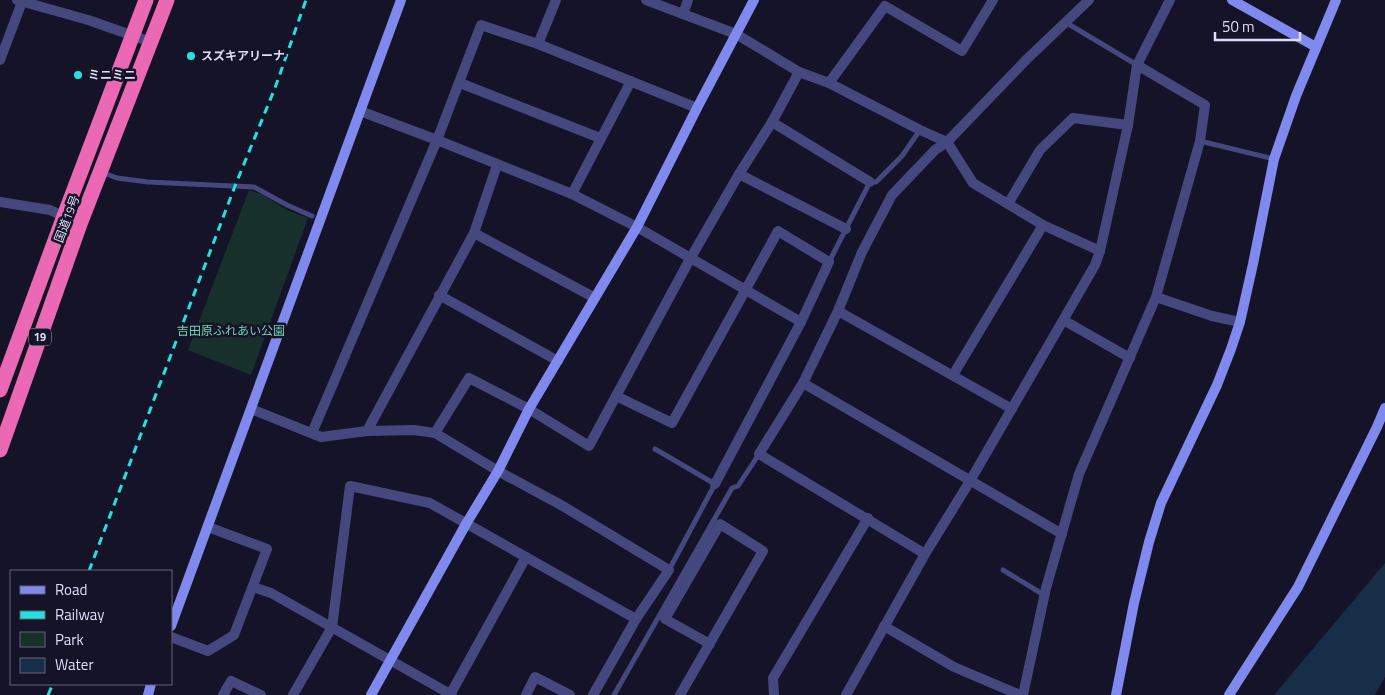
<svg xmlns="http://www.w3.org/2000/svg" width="1385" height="695" font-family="'Titillium Web','Noto Sans JP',sans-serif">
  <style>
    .green { fill: #17302c }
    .water { fill: #162e48 }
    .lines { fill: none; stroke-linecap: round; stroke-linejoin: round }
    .lane { stroke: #44487f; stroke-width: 5 }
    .street { stroke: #44487f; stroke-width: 10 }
    .secondary { stroke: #8089ee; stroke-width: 10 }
    .highway { stroke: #eb68b5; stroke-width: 15 }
    .rail { stroke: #22e2e1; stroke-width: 3; stroke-dasharray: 8 6; stroke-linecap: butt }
    .poi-dot { fill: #22e2e1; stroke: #151327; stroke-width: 2 }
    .labels { text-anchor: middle; stroke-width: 5; stroke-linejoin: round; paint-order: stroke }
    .shield { fill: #151327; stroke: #a1a0bb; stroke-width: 1 }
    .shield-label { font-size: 11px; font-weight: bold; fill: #ddddfb }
    .poi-label { font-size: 12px; font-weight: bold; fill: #ddddfb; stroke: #151327; text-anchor: start }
    .street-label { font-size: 12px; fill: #ddddfb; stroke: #151327 }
    .park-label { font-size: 12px; fill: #72d2b0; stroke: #151327 }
  </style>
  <rect width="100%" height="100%" fill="#151327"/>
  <polygon class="green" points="249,190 263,195 287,210 308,218 251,375 188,350"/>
  <polygon class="water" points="1385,563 1385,677 1375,695 1274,695"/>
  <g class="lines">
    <g class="lane">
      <polyline points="1065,22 1137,65"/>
      <polyline points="1200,141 1274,159"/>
      <polyline points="101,172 117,178 148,182 254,187 287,205 312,216"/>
      <polyline points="829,262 870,182 876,182 902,156 920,130"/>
      <polyline points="655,449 715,484 669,570"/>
      <polyline points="1003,570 1044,595"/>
      <polyline points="614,695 732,488 738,486 759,454"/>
    </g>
    <g class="street">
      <polyline points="17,0 88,20 151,42"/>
      <polyline points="646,0 736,34 799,72 829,83 920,130 947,142 973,183 1043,225 1100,251"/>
      <polyline points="683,14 688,0"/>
      <polyline points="538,44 556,0"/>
      <polyline points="0,60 22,2"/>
      <polyline points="460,83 600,138"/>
      <polyline points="829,83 885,6 962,51 993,0"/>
      <polyline points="360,111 437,140 572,194 637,227 801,322"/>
      <polyline points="772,122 870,182"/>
      <polyline points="739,174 846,229"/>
      <polyline points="572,194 631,81"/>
      <polyline points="0,202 50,210 80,224"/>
      <polyline points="1008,204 1040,150 1073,118 1128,125"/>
      <polyline points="474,233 595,298"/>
      <polyline points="439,295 558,361"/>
      <polyline points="1156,297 1212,316 1240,322"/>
      <polyline points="838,311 1012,409"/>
      <polyline points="1065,321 1130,358"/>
      <polyline points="953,375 1043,225"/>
      <polyline points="803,383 1062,534"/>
      <polyline points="616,396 672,423 778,231 829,262 801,322 715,484"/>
      <polyline points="251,409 321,437 367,431 414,430 435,433 498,471 561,505 669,570 636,619 593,695"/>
      <polyline points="367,431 474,233 497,165"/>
      <polyline points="312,433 437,140 481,25 538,44 697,108"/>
      <polyline points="435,433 469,378 529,409 589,446 690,259 739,174 772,122 799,72"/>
      <polyline points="925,554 759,454 803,383 838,311 862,252 892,195 935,150 947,142 1027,59 1089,0"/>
      <polyline points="253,587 271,593 452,695"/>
      <polyline points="884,626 954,667 1020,695"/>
      <polyline points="171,637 208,651 234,635 267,549 208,527"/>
      <polyline points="223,695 231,681 261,695"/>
      <polyline points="293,695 332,627 350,486 430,503 636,619"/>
      <polyline points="450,695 526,557"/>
      <polyline points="526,695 535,677 570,695"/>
      <polyline points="680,695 763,551 720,524 665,619 710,644"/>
      <polyline points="774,695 773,678 868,518"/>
      <polyline points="846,695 925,554 970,481 1095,265 1100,251 1128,125 1137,65 1170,0"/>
      <polyline points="1023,695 1046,588 1079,474 1156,297 1200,141 1205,105 1137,65"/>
    </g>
    <g class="secondary">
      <polyline points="1232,0 1316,47"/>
      <polyline points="171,626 401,0"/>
      <polyline points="148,695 151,684"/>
      <polyline points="371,695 466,524 498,471 529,409 637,227 697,108 754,0"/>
      <polyline points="1116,695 1134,603 1149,542 1161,503 1217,385 1231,349 1240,322 1253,264 1274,159 1296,96 1336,0"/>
      <polyline points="1229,695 1298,587 1377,427 1385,408"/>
    </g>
    <g class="highway">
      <polyline points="0,390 64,216 146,0"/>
      <polyline points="0,450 80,224 167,0"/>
    </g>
    <g class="rail">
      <polyline points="89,571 235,186 275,88 306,0"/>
      <polyline points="48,695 53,684"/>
    </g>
  </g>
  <g class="poi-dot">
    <circle cx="191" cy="56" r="5"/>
    <circle cx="78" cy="75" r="5"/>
  </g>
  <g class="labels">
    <rect class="shield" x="29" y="328.5" width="22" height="17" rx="4"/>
    <g class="shield-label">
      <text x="40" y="341">19</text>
    </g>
    <g class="poi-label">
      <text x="201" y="60">スズキアリーナ</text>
      <text x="88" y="79">ミニミニ</text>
    </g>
    <g class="street-label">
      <text transform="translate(67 219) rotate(-69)" y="4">国道19号</text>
    </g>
    <g class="park-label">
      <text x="231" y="335">吉田原ふれあい公園</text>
    </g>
  </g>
  <rect x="10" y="570" width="162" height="115" fill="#151327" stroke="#65647c"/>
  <rect x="20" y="586" width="25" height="8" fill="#8089ee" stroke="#65647c"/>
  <text x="55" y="595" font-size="15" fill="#ddddfb">Road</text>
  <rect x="20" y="611" width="25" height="8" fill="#22e2e1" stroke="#65647c"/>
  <text x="55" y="620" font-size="15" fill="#ddddfb">Railway</text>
  <rect x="20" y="632" width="25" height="15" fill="#17302c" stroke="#65647c"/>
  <text x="55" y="645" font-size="15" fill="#ddddfb">Park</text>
  <rect x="20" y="658" width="25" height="15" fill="#162e48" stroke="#65647c"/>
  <text x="55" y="670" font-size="15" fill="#ddddfb">Water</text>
  <path d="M1215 32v8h85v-8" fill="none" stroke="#ddddfb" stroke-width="2.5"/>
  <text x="1222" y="32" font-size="15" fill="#ddddfb" stroke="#151327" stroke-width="4" paint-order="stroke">50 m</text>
</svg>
